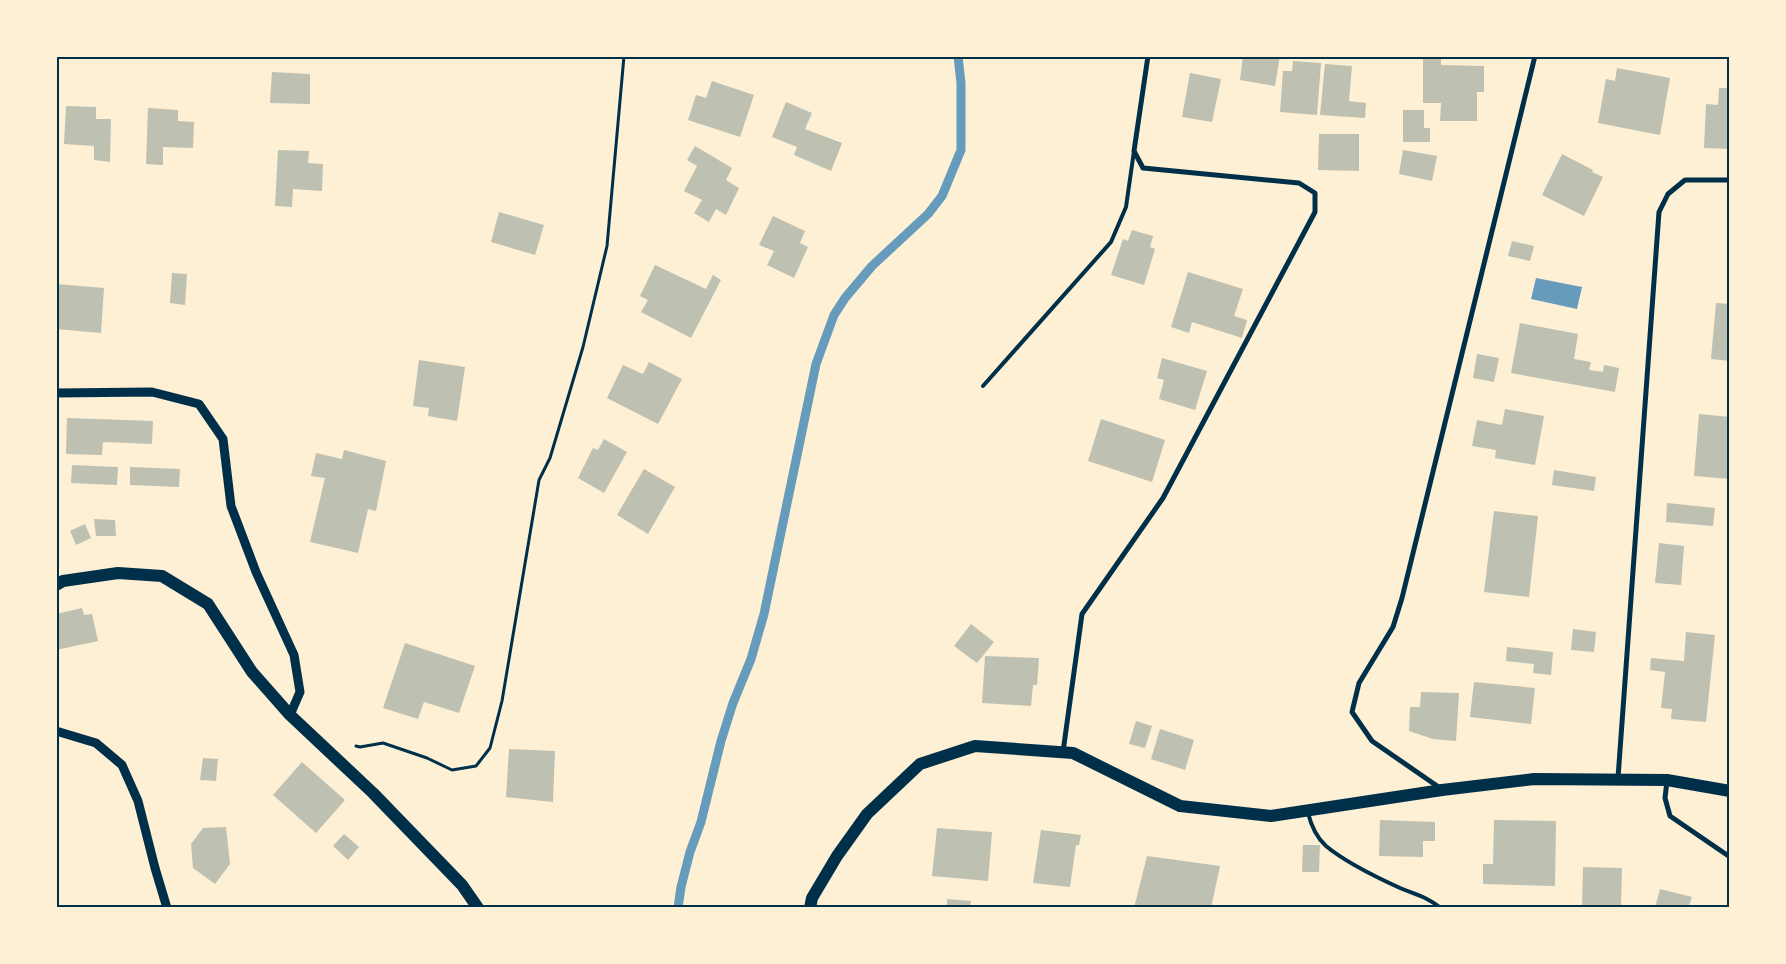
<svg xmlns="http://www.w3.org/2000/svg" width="1786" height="964" font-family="'Work Sans',sans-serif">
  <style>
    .water { fill: #669bbc }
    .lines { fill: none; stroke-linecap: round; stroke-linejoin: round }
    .stream { stroke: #669bbc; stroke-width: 9 }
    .building { fill: #bec0b2 }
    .path { stroke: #003049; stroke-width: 3 }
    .service { stroke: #003049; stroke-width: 4 }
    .minor { stroke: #003049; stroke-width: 5 }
    .tertiary { stroke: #003049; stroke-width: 9 }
    .primary { stroke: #003049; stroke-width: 12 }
    .neatline { fill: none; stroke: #003049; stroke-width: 2 }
  </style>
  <rect width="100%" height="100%" fill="#fdf0d5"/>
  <polygon class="water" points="1536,278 1582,287 1577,309 1531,299"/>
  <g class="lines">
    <polyline class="stream" points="678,908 681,887 690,852 701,822 721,741 733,703 751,659 764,614 816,364 834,315 845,298 872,266 928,214 942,196 961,150 961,83 958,56"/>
  </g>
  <g class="building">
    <polygon points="1243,56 1280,56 1275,86 1240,80"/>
    <polygon points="1423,56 1441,56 1441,65 1484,66 1484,92 1477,92 1477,121 1440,121 1441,103 1423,103"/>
    <polygon points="1293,61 1321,63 1317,115 1280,112 1283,71 1292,71"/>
    <polygon points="1325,64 1352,66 1349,101 1366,103 1365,118 1320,115"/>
    <polygon points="1617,68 1670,78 1660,135 1598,123 1606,79 1615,81"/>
    <polygon points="272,72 310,74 310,104 270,103"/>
    <polygon points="1190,73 1221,79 1212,122 1182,117"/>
    <polygon points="712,81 754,95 740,137 688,120 696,95 706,98"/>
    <polygon points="1719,88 1730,88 1730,149 1704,148 1706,104 1718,105"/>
    <polygon points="786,102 812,113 805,129 842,143 831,171 794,155 797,147 772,137"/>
    <polygon points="66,106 96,107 96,119 111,119 110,162 94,160 94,146 64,144"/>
    <polygon points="148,108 178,110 178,121 194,122 193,148 163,147 163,165 146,164"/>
    <polygon points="1403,110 1424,110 1424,128 1430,128 1430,142 1403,142"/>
    <polygon points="1319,134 1359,134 1359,171 1318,170"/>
    <polygon points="695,146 732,168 726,180 739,188 726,215 716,209 709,222 694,213 702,200 684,191 697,166 687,160"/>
    <polygon points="278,150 309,151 308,163 323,164 322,191 293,189 292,207 275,206"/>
    <polygon points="1403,150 1437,156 1432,181 1399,174"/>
    <polygon points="1562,154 1593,170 1592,172 1603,177 1584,216 1542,195"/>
    <polygon points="499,212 544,225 535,255 491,242"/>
    <polygon points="773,216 805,231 800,243 808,247 794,278 767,265 774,251 759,245"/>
    <polygon points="1132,230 1153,236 1150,247 1155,249 1144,285 1111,275 1123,239 1128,241"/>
    <polygon points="1512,241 1534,246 1530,261 1508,256"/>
    <polygon points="655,265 706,289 713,275 721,280 691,338 641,312 648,300 640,296"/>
    <polygon points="1188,272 1243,289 1234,316 1247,320 1242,338 1192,322 1189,333 1171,327"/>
    <polygon points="172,273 187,274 185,305 170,303"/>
    <polygon points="56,284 104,288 101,333 56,329"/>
    <polygon points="1716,303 1730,304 1730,361 1711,359"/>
    <polygon points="1520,323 1578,334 1574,359 1591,362 1589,370 1603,372 1604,365 1619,368 1615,392 1511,373"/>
    <polygon points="1477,354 1499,358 1494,382 1473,378"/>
    <polygon points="1162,358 1207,371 1195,410 1159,399 1164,380 1157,378"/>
    <polygon points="419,360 465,367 457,421 428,416 429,408 413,406"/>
    <polygon points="649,362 682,379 658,424 607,398 623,365 643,374"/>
    <polygon points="1505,409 1544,416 1535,465 1495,458 1496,450 1472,446 1477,420 1502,425"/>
    <polygon points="1699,414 1730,417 1730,479 1694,476"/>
    <polygon points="67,418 153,421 152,444 103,442 102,455 66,454"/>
    <polygon points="1101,419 1165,440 1152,482 1088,461"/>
    <polygon points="604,439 627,452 604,493 578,478 593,448 598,450"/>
    <polygon points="344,450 386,461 376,511 368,509 358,553 310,542 325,478 311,476 316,453 342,459"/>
    <polygon points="72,465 118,467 117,485 71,483"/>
    <polygon points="130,467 180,469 179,487 130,485"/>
    <polygon points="644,469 675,487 648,534 617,515"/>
    <polygon points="1554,470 1596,477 1594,491 1552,485"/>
    <polygon points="1667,503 1715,508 1713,526 1666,522"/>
    <polygon points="1494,511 1538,516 1529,597 1484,592"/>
    <polygon points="94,519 115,520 116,536 96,536"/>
    <polygon points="85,524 91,538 76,545 70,531"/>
    <polygon points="1659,543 1684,546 1681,585 1655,583"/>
    <polygon points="82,608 84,615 92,614 98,641 56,650 56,614"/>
    <polygon points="971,624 994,642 977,663 954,646"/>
    <polygon points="1573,629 1596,632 1594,652 1571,650"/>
    <polygon points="1686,632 1715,635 1706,722 1671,719 1672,709 1661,708 1665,672 1650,670 1651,658 1684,661"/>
    <polygon points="405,643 475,666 459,713 424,702 418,719 383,708"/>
    <polygon points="1507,647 1553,652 1551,675 1533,673 1534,664 1506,661"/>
    <polygon points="985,656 1039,658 1037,685 1033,685 1031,706 982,703"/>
    <polygon points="1474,682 1535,688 1531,724 1470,717"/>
    <polygon points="1421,692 1459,693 1456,741 1433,739 1409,731 1410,707 1420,707"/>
    <polygon points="1136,721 1152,726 1145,748 1129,744"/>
    <polygon points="1160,729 1194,740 1185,770 1151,759"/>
    <polygon points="509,749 555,751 553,802 506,797"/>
    <polygon points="203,758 218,759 216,781 200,780"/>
    <polygon points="302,762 345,800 316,833 273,795"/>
    <polygon points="1380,820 1435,822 1435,841 1423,841 1423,857 1379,856"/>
    <polygon points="1494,820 1556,821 1555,886 1483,884 1483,864 1493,864"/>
    <polygon points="226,827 230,864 215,884 193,868 191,844 203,828"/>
    <polygon points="937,828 992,832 988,881 932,876"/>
    <polygon points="1041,830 1081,835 1079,845 1076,845 1070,887 1033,883"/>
    <polygon points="344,834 359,847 348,860 333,846"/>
    <polygon points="1303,845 1320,845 1319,872 1302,872"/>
    <polygon points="1147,856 1220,866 1211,908 1134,908"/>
    <polygon points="1583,867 1622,868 1621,908 1582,908"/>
    <polygon points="1660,889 1692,897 1688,908 1655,908"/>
    <polygon points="947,899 971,901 970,908 947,908"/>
  </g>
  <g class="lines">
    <polyline class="path" points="356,746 360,747 383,743 427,758 452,770 476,766 490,748 502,701 539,480 550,458 583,347 607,246 624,56"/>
    <g class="service">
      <polyline points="983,386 1111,242 1126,207 1134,151"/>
      <path d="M 1308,813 C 1311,825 1316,837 1326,846 C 1344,861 1378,878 1400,888 C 1417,895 1425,896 1441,908"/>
    </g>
    <g class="minor">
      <polyline points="1063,752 1082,614 1163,498 1315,212 1315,193 1299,183 1143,168 1134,151 1148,56"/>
      <polyline points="1618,778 1659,212 1668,194 1685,180 1730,180"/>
      <polyline points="1667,781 1665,798 1670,816 1730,857"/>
      <polyline points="1440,788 1372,741 1352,712 1359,683 1393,627 1402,598 1535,56"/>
    </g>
    <g class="tertiary">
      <polyline points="56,393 152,392 199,404 223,439 231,506 256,572 294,655 300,692 290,715"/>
      <polyline points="56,731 96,743 122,765 138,801 155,868 167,908"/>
    </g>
    <g class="primary">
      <polyline points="56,585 63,581 118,573 162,576 208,604 252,672 290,715 373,793 462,885 478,908"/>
      <polyline points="810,908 812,898 837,856 867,814 920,764 975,746 1073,753 1180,806 1271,816 1442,790 1534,779 1667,780 1730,791"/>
    </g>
  </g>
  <rect width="1786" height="964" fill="none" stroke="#fdf0d5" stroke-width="115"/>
  <rect x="58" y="58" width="1670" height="848" class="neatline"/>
</svg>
